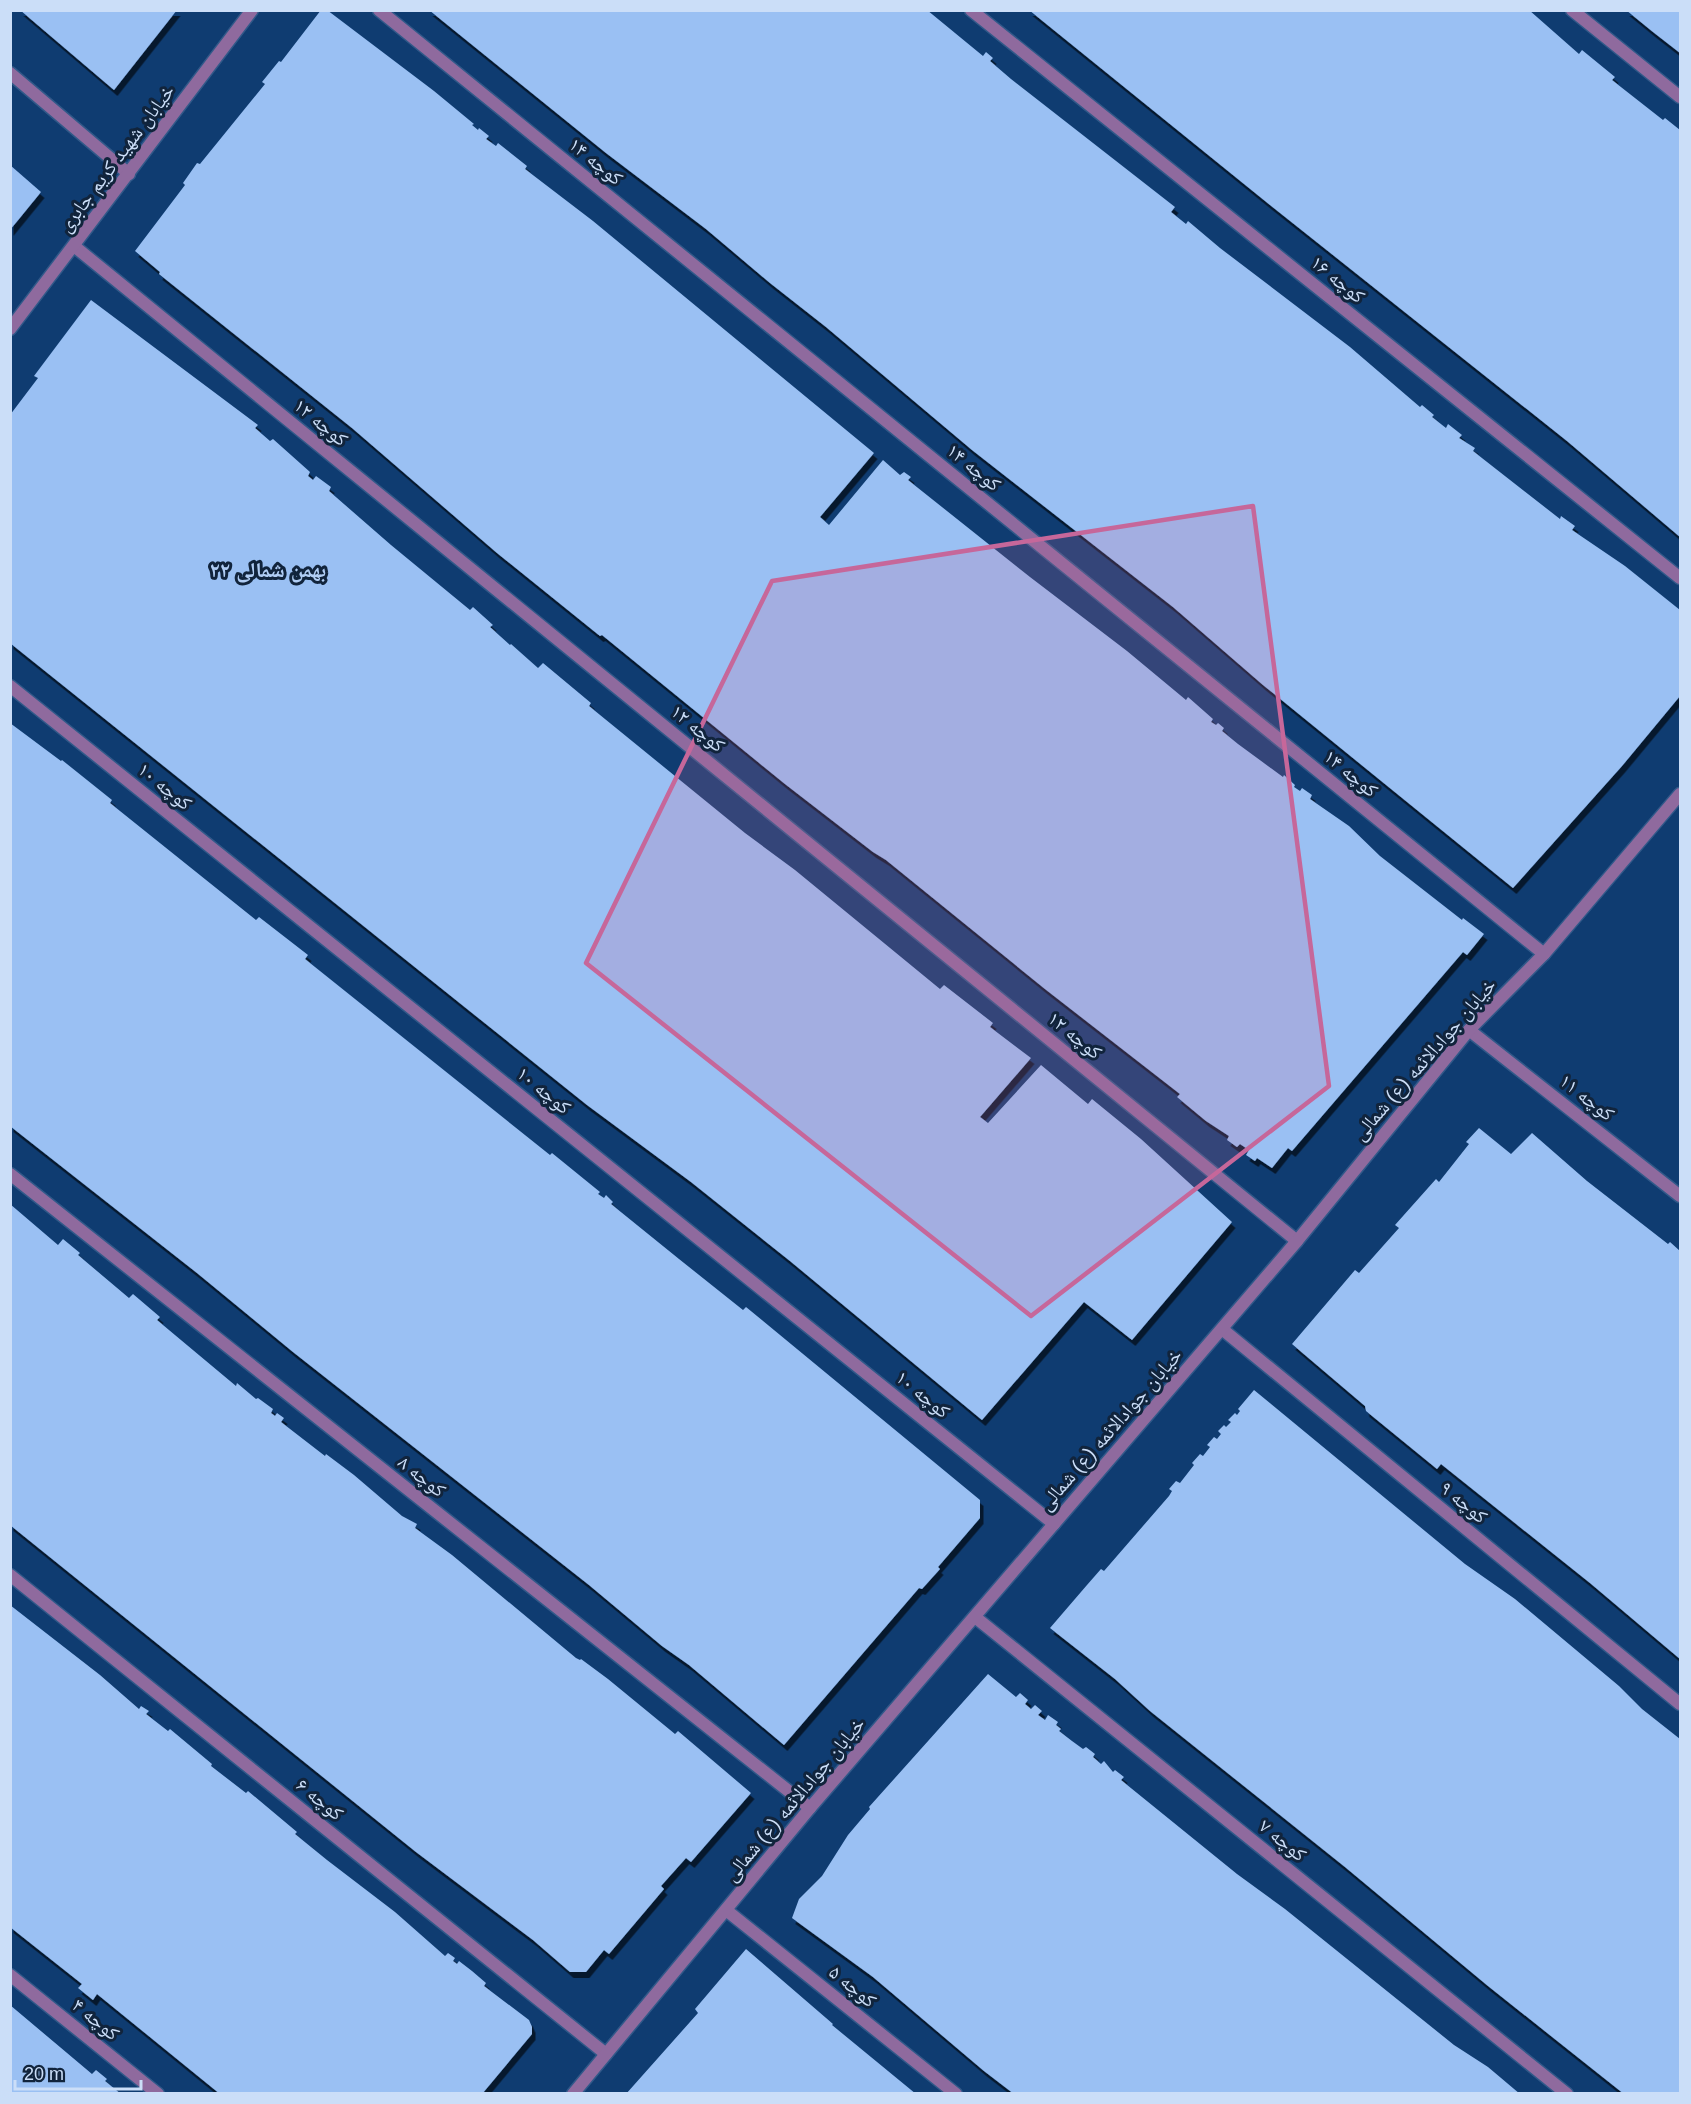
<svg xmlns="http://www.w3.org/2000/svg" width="1691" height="2104" font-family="Helvetica,'Noto Naskh Arabic',sans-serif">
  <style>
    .building { fill: #9ac0f3; filter: url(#shadow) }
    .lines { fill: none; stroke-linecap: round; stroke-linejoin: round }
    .street-casing { stroke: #315989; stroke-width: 15 }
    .street { stroke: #8f6a9e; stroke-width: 12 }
    .marked { fill: #c6679a; fill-opacity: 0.2; stroke: #c6679a; stroke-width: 4.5; stroke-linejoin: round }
    .labels { text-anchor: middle; stroke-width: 6; stroke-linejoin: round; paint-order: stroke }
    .street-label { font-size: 20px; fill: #cbdef8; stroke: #11243c }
    .neighbourhood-label { font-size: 21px; font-weight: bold; fill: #b0cdf4; stroke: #11243c }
  </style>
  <defs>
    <filter id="shadow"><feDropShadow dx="3.5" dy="6" stdDeviation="0" flood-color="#0009"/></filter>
  </defs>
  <rect width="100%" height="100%" fill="#0f3c71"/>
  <g class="building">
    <polygon points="20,10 177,10 114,90"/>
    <polygon points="321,10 327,10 434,91 474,124 472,125 478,130 479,128 489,136 486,139 496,146 498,143 527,166 525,169 593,221 874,453 820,517 829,525 883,460 900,475 904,472 911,477 908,480 1030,577 1127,651 1186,700 1188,697 1213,719 1211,722 1216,725 1218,723 1224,728 1222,731 1238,744 1283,777 1284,775 1295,785 1294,787 1300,791 1302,788 1312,795 1310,799 1349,826 1380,856 1462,920 1463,918 1484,934 1467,955 1463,952 1292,1151 1288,1148 1272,1168 1257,1158 1255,1161 1246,1155 1249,1150 1240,1144 1237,1147 1227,1140 1229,1136 1206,1121 1177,1097 1180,1094 1045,989 886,860 873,852 785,784 602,635 600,636 497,553 352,428 159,274 160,272 135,251 185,185 183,183 197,163 200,164 265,84 262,82 279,61 281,62"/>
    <polygon points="429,10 927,10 983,56 986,52 993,58 990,61 1011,79 1175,207 1171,212 1186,224 1188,221 1220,248 1350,347 1420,407 1422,405 1434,415 1432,417 1446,428 1448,424 1462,435 1459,438 1475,448 1473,451 1560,519 1561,516 1575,526 1572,530 1625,566 1680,610 1680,696 1622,766 1513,888 1263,685 1173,607 972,450 826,327 770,283 706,229 606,153"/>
    <polygon points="1029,10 1529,10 1579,54 1582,50 1615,77 1612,80 1663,120 1665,118 1680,130 1680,537 1567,441 1270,205"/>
    <polygon points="1626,10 1680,10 1680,53 1653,32"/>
    <polygon points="10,165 41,192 10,230"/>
    <polygon points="91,300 258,425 255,428 270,441 273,439 310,472 308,476 313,480 316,476 331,487 329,491 391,545 470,610 473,607 493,625 490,627 510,645 511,644 538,668 543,663 591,703 589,706 745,833 795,870 940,989 944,985 993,1023 990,1027 1031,1058 980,1117 988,1123 1041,1065 1088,1104 1092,1099 1141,1139 1232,1222 1132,1340 1084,1302 982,1420 790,1261 691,1182 587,1105 10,643 10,415 38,378 34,376"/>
    <polygon points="10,723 61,761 62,760 112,800 110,803 256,920 259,917 308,955 305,959 550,1155 552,1153 600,1192 598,1194 604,1198 606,1195 613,1202 611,1204 679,1259 743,1310 746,1307 980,1500 980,1518 938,1567 940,1569 922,1589 919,1588 784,1745 689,1665 662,1646 589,1585 293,1352 197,1273 10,1126"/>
    <polygon points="1479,1128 1511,1154 1532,1133 1587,1181 1668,1244 1670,1242 1680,1251 1680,1659 1590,1583 1441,1464 1437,1469 1366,1411 1365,1406 1292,1344 1355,1270 1359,1273 1399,1228 1395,1225 1436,1179 1439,1182 1469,1144 1466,1142"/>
    <polygon points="10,1204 58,1245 63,1239 80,1253 78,1255 129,1298 133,1294 160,1317 157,1320 236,1386 237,1383 256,1399 258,1398 273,1409 271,1413 275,1416 277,1413 284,1418 281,1422 325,1456 326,1454 354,1475 402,1516 417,1524 415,1528 452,1555 576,1658 580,1660 581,1659 608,1679 675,1734 678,1731 751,1793 691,1862 686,1858 661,1886 664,1889 609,1954 604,1950 586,1972 570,1972 533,1940 416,1852 10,1525"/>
    <polygon points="1254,1390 1465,1564 1515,1599 1619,1686 1642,1709 1680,1739 1680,2094 1624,2094 1488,1986 1345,1867 1150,1711 1115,1679 1050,1628 1087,1585 1101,1569 1104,1571 1169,1496 1172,1491 1169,1489 1176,1481 1180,1483 1194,1465 1192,1463 1200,1454 1203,1456 1210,1447 1207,1445 1214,1437 1217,1439 1221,1434 1218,1431 1224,1425 1226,1427 1231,1422 1228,1420 1235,1413 1237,1415 1240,1411 1238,1409"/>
    <polygon points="10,1605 100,1675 139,1709 141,1706 149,1711 146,1714 168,1731 170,1729 212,1764 211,1766 246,1793 248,1791 297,1832 295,1834 327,1860 395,1912 445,1956 448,1953 455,1958 453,1961 457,1964 459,1961 472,1971 486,1983 484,1986 529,2020 532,2027 532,2034 482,2094 220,2094 97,1994 93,2000 78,1988 82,1984 10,1927"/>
    <polygon points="988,1674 1016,1697 1020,1693 1028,1700 1025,1704 1031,1709 1035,1705 1042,1711 1038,1715 1045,1720 1048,1715 1058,1722 1056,1725 1061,1729 1059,1731 1072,1741 1083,1749 1086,1747 1095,1754 1093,1757 1101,1764 1104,1761 1113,1772 1115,1770 1124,1777 1121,1780 1237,1874 1285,1909 1454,2045 1488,2067 1520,2094 1014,2094 984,2071 873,1977 792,1918 799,1899 822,1876 848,1835 870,1809 869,1807"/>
    <polygon points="746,1949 833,2024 832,2025 916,2094 626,2094 698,2013 695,2009"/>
    <polygon points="10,2005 92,2074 96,2070 107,2079 105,2081 121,2094 10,2094"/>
  </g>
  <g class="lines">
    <g class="street-casing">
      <g id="street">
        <polyline points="379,10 1544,954"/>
        <polyline points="971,10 1680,578"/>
        <polyline points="1572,10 1680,97"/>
        <polyline points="10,73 129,174"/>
        <polyline points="74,246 1297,1241"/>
        <polyline points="10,329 252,10"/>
        <polyline points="10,686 1054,1524"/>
        <polyline points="1469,1030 1680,1196"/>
        <polyline points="10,1174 810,1808"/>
        <polyline points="1222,1329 1680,1704"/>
        <polyline points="10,1575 606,2054"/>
        <polyline points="975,1617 1567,2094"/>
        <polyline points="726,1910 956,2094"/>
        <polyline points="10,1975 158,2094"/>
        <polyline points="573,2094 810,1808 1297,1241 1469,1030 1544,954 1680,794"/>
      </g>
    </g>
    <use href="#street" class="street"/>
  </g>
  <path class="marked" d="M 1253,506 L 1329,1086 L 1031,1316 L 586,963 L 772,581 Z"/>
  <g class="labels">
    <g class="street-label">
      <text transform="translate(116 158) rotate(-53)" y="7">خیابان شهید کریم جابری</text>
      <text transform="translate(596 161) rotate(39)" y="7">کوچه ۱۴</text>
      <text transform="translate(1338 279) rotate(39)" y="7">کوچه ۱۶</text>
      <text transform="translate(321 422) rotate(39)" y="7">کوچه ۱۲</text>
      <text transform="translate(974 467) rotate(39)" y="7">کوچه ۱۴</text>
      <text transform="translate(698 728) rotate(39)" y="7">کوچه ۱۲</text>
      <text transform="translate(1351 773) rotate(39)" y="7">کوچه ۱۴</text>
      <text transform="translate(165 786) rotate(39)" y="7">کوچه ۱۰</text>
      <text transform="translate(1075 1035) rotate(39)" y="7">کوچه ۱۲</text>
      <text transform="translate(1424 1059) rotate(-49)" y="7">خیابان جوادالائمه (ع) شمالی</text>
      <text transform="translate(544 1090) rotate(39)" y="7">کوچه ۱۰</text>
      <text transform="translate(1587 1097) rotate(38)" y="7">کوچه ۱۱</text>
      <text transform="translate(923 1394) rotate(39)" y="7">کوچه ۱۰</text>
      <text transform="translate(1110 1429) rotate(-49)" y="7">خیابان جوادالائمه (ع) شمالی</text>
      <text transform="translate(422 1476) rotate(38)" y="7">کوچه ۸</text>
      <text transform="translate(1464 1502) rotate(39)" y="7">کوچه ۹</text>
      <text transform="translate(320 1799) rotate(39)" y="7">کوچه ۶</text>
      <text transform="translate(794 1799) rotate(-50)" y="7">خیابان جوادالائمه (ع) شمالی</text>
      <text transform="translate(1283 1840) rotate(39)" y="7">کوچه ۷</text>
      <text transform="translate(853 1986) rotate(39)" y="7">کوچه ۵</text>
      <text transform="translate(96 2019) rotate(39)" y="7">کوچه ۴</text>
    </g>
    <g class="neighbourhood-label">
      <text x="268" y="577">۲۲ بهمن شمالی</text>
    </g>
  </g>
  <rect width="1691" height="2104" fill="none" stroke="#cbdef8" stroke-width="24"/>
  <path d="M15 2080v9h126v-9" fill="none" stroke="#cbdef8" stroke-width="3"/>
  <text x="24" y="2080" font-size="18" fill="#cbdef8" stroke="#11243c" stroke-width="4.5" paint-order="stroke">20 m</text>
</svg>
